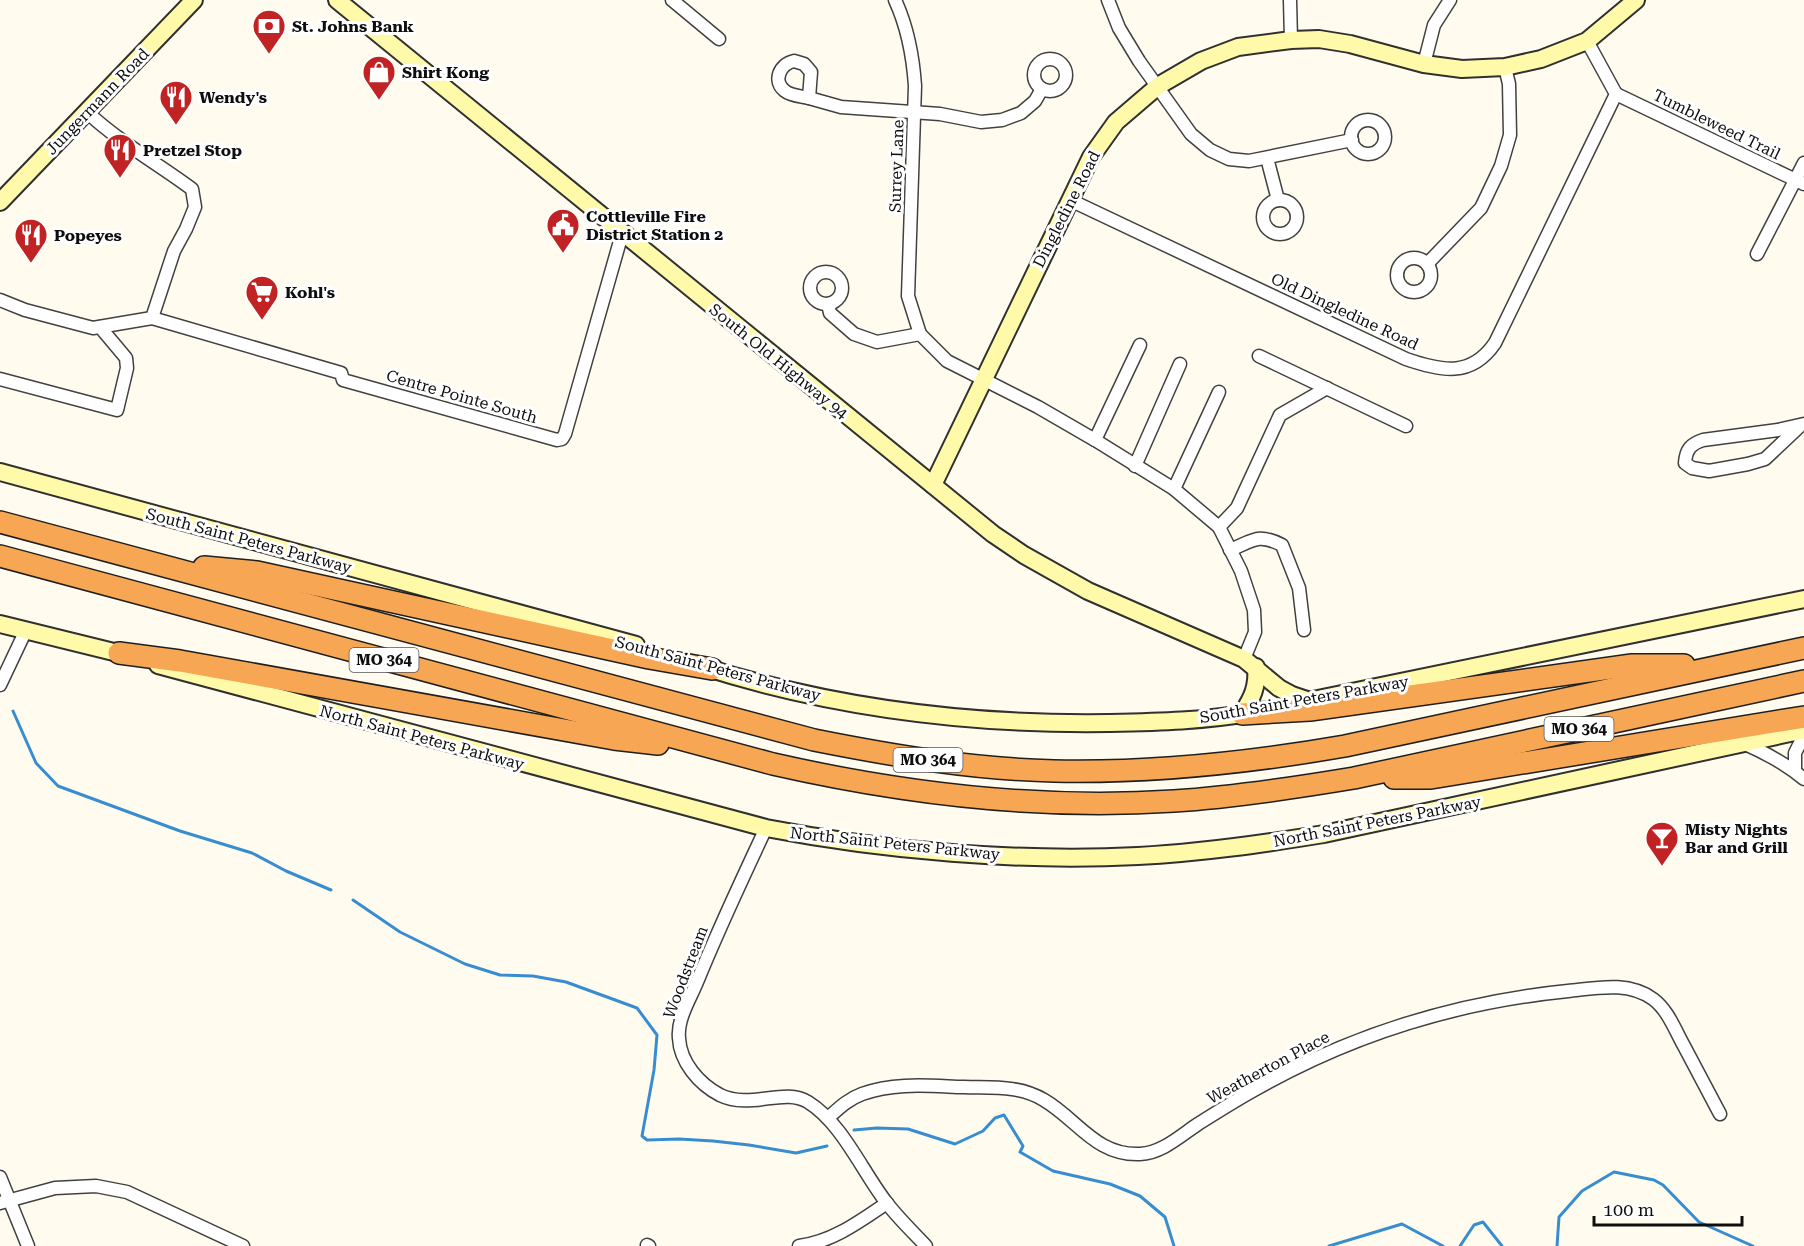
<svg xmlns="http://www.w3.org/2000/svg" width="1804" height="1246" font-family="'Roboto Serif',serif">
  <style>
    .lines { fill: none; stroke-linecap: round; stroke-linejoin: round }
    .stream { stroke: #388dd0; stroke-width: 3 }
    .street-casing { stroke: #414141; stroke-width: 15 }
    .secondary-casing { stroke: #303030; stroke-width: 20 }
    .highway-casing { stroke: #1f1f1f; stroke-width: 24 }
    .street { stroke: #fff; stroke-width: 12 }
    .secondary { stroke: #fff9aa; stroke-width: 16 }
    .highway { stroke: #f7a654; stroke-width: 21 }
    .labels { text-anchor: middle; stroke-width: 6; stroke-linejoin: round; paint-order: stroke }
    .shield { fill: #fff; stroke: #565656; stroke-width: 1.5 }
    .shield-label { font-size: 15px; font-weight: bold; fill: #0e0e0e }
    .poi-label { font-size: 16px; font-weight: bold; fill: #0e0e0e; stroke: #fff; text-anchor: start }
    .street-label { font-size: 16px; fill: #0e0e0e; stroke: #fff }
  </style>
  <rect width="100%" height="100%" fill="#fffcef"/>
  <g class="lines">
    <g class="stream">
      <polyline points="13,711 36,763 58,786 180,831 252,853 286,871 331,890"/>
      <polyline points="353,900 400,932 465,964 500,975 533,976 566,982 637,1008 657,1035 654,1070 642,1136 647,1140 679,1139 713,1141 749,1145 796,1153 827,1146"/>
      <polyline points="854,1130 877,1128 908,1129 955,1144 983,1131 995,1118 1004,1115 1023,1146 1020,1152 1053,1171 1110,1184 1140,1196 1165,1217 1174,1246"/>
      <polyline points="1329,1246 1402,1224 1443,1246"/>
      <polyline points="1460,1246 1474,1225 1483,1222 1502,1246"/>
      <polyline points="1557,1246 1559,1217 1582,1191 1614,1172 1654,1180 1663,1185 1699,1222 1753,1246"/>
    </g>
    <g class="street-casing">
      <g id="street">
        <polyline points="672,0 719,39"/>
        <path d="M 895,0 C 908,28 913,56 915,86 L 908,296 L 920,334"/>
        <polyline points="1108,0 1119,28 1139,61 1191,134 1210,150 1229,159 1249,161 1352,140"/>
        <polyline points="1290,0 1291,40"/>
        <circle cx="1050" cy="75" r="16"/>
        <path d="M 794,61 L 804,64 L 811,72 L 809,98 C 801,96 791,96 785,91 C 772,81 780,64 794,61 Z"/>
        <polyline points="1424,64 1434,25 1450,0"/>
        <polyline points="1616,94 1804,184"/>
        <polyline points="809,98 841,107 940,114 981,122 1002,120 1021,113 1035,101 1042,89"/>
        <circle cx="1368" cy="137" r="17"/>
        <polyline points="1267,158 1278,200"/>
        <path d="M 1070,200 L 1406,359 C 1441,371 1471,378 1495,343 L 1616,94 L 1587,41"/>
        <circle cx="1280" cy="217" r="17"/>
        <polyline points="1757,254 1804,163"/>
        <circle cx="1414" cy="275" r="17"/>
        <polyline points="1427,264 1481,208 1501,166 1510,135 1509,84 1505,67"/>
        <circle cx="826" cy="288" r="16"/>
        <path d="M 0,300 L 25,310 L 93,328 L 152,318 L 174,251 L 186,229 L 195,207 L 192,189 C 157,163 119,142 87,112"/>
        <polyline points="828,304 830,313 854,334 877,342 920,334 947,361 1038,407 1095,440 1174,489 1219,527 1241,571 1254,610 1255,632 1244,659"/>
        <polyline points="152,318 341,373 343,380 557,440 562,439 565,434 622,234"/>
        <polyline points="1259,356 1406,426"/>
        <polyline points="0,379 117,410 127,368 126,358 100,327"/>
        <path d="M 1801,425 L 1765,459 L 1748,464 L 1709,471 L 1692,468 L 1685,463 C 1686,449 1691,444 1703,440 L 1778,430 L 1804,424"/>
        <polyline points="1095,440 1140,345"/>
        <polyline points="1135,466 1180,364"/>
        <polyline points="1174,489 1219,392"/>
        <polyline points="1219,527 1237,508 1280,415 1327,388"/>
        <path d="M 1230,550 C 1254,540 1258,533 1282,545 L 1299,588 L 1304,630"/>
        <polyline points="0,685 26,630"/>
        <path d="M 1743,743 C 1766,753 1785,763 1804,779"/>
        <polyline points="1795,770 1795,753 1804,735"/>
        <path d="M 766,828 C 742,879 718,930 697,982 C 690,999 677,1019 679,1038 C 680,1062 699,1084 720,1095 C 751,1110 784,1087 808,1102 C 842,1123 862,1171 886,1202 C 898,1218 913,1232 926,1246"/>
        <path d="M 828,1118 C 838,1109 848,1099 862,1094 C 895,1082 930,1086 964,1087 C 992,1088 1019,1085 1044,1100 C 1078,1120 1096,1156 1140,1154 C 1162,1153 1180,1136 1198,1124 C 1217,1112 1236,1100 1256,1089 C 1353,1034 1458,1002 1568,991 C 1597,988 1628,981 1653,999 C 1668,1010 1675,1030 1684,1046 C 1696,1069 1708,1091 1720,1114"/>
        <polyline points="0,1177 28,1246"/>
        <polyline points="0,1203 55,1188 96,1186 127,1192 243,1246"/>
        <polyline points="647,1245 649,1246"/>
        <path d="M 799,1246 C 832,1242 859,1222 887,1203"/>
      </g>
    </g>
    <g class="secondary-casing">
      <g id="secondary">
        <polyline points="337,0 993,534 1024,555 1088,591 1244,659 1279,688 1292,695 1310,701"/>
        <polyline points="0,202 194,0"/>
        <polyline points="0,472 636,645"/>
        <polyline points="933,485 1091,157 1116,122 1158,86 1201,61 1238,47 1291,40 1319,39 1350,44 1424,64 1462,69 1505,67 1541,59 1587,41 1636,0"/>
        <polyline points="0,624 130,656"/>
        <path d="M 158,665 L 766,828 C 885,851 1018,862 1138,856 C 1201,853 1262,844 1324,834 L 1804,730"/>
        <path d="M 701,666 C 832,708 971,725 1109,723 C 1157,722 1206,721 1254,712"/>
        <polyline points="1308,701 1804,599"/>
        <path d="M 1242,714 C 1252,698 1258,687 1256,667"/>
      </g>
    </g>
    <g class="highway-casing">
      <g id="highway">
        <path d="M 0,522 L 814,740 C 894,756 973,769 1054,771 C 1154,773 1247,763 1345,746 L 1804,648"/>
        <path d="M 0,556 L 773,764 C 905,794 1039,810 1174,801 C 1235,797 1294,788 1354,778 L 1804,681"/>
        <polyline points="204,567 257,572 649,658 712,669"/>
        <polyline points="119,653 180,661 614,739 658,744"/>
        <polyline points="1242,714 1310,710 1632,665 1684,665"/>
        <polyline points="1394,778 1431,778 1804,717"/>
      </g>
    </g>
    <use href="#street" class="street"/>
    <use href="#secondary" class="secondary"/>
    <use href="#highway" class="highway"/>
  </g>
  <defs>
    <g id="bank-pin" transform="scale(1.725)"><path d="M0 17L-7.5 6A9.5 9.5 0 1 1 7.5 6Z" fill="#c12223" stroke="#fff"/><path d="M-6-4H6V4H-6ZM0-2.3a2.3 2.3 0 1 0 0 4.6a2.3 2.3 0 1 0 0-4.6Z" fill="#fff"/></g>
    <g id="shop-pin" transform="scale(1.725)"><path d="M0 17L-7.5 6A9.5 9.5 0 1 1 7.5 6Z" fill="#c12223" stroke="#fff"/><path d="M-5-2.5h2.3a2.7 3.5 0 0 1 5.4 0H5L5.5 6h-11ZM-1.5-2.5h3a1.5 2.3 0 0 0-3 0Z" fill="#fff"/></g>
    <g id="restaurant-pin" transform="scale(1.725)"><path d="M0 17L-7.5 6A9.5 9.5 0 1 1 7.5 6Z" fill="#c12223" stroke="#fff"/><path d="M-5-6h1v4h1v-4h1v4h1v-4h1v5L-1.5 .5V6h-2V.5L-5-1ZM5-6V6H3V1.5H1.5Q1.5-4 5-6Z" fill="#fff"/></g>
    <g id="civic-pin" transform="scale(1.725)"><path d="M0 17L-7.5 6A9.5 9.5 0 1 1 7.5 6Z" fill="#c12223" stroke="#fff"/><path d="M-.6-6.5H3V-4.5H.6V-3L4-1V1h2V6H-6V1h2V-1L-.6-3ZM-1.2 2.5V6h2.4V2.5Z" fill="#fff"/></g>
    <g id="supermarket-pin" transform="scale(1.725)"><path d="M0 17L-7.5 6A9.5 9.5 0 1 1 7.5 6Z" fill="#c12223" stroke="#fff"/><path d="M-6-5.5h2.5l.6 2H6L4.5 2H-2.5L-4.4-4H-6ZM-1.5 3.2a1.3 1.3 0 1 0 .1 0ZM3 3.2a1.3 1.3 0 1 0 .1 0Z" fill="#fff"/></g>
    <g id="bar-pin" transform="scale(1.725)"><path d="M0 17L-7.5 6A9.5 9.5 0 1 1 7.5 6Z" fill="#c12223" stroke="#fff"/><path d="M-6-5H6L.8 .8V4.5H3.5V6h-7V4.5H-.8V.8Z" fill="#fff"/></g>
  </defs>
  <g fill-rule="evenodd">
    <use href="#bank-pin" x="269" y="26"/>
    <use href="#shop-pin" x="379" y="72"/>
    <use href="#restaurant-pin" x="176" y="97"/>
    <use href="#restaurant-pin" x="120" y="150"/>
    <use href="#civic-pin" x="563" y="225"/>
    <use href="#restaurant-pin" x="31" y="235"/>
    <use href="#supermarket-pin" x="262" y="292"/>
    <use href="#bar-pin" x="1662" y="838"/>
  </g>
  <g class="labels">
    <g class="shield">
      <rect x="349.5" y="648" width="69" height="24" rx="4.5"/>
      <rect x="1544.5" y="717" width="69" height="24" rx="4.5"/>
      <rect x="893.5" y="748" width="69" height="24" rx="4.5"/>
    </g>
    <g class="shield-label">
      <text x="384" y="665">MO 364</text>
      <text x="1579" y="734">MO 364</text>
      <text x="928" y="765">MO 364</text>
    </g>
    <g class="poi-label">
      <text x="292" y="32">St. Johns Bank</text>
      <text x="402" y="78">Shirt Kong</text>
      <text x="199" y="103">Wendy's</text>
      <text x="143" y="156">Pretzel Stop</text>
      <text x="586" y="222">Cottleville Fire<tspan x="586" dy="18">District Station 2</tspan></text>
      <text x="54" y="241">Popeyes</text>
      <text x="285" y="298">Kohl's</text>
      <text x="1685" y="835">Misty Nights<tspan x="1685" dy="18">Bar and Grill</tspan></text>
    </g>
    <g class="street-label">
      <text transform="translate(97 101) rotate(-46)" y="6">Jungermann Road</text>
      <text transform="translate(1717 124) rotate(26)" y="6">Tumbleweed Trail</text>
      <text transform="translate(896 166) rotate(-88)" y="6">Surrey Lane</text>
      <text transform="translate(1066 209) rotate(-63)" y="6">Dingledine Road</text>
      <text transform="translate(1345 311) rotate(25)" y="6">Old Dingledine Road</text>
      <text transform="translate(779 361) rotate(39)" y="6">South Old Highway 94</text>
      <text transform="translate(462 396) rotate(16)" y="6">Centre Pointe South</text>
      <text transform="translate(249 540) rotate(15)" y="6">South Saint Peters Parkway</text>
      <text transform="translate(718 668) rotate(15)" y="6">South Saint Peters Parkway</text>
      <text transform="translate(1304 699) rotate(-10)" y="6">South Saint Peters Parkway</text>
      <text transform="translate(422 737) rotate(15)" y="6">North Saint Peters Parkway</text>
      <text transform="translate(1377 821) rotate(-11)" y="6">North Saint Peters Parkway</text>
      <text transform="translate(895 843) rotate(6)" y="6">North Saint Peters Parkway</text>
      <text transform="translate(685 972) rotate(-69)" y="6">Woodstream</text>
      <text transform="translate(1268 1067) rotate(-28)" y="6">Weatherton Place</text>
    </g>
  </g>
  <path d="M1594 1216v9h148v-9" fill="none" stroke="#0e0e0e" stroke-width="3"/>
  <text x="1603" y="1216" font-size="18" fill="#0e0e0e" stroke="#ffffff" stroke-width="4.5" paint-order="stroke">100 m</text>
</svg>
